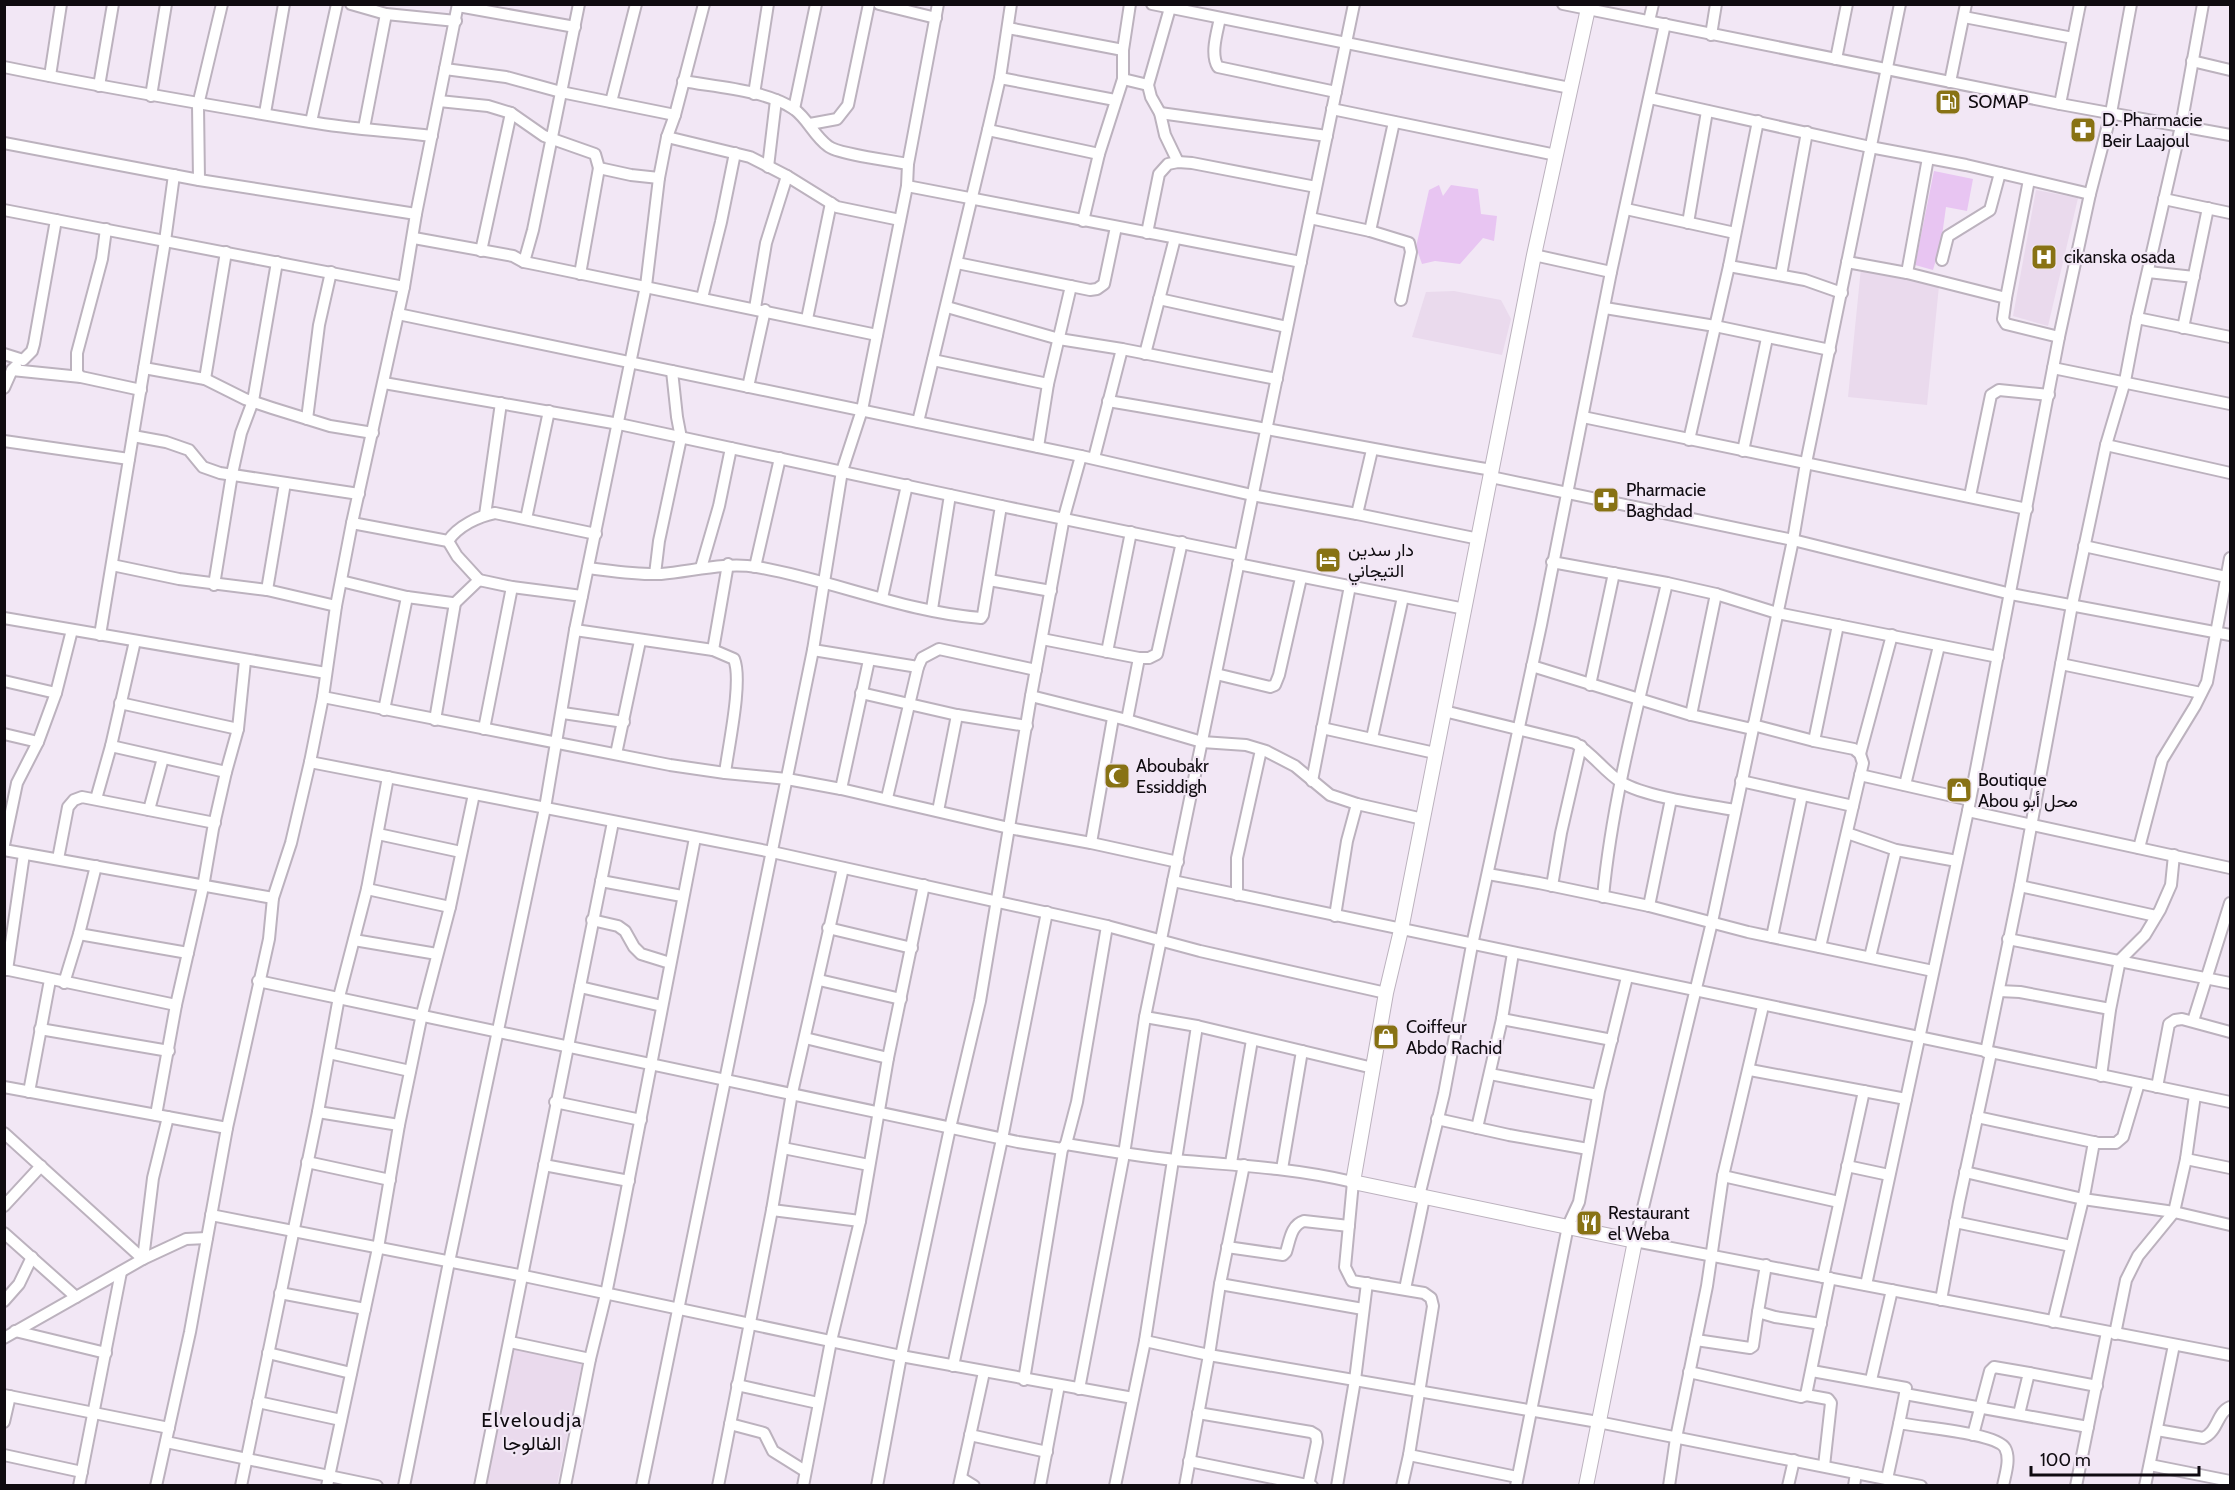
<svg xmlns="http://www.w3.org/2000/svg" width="2235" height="1490" font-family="Cabin,Vazirmatn,sans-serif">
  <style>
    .built { fill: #eadaed }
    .green { fill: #e8c5f2 }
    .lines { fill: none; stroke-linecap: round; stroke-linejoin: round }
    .minor-casing { stroke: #bcb2be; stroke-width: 14 }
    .major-casing { stroke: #bcb2be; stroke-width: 16 }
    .minor { stroke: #fff; stroke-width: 10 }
    .major { stroke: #fff; stroke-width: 14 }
    .labels { text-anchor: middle; stroke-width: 4.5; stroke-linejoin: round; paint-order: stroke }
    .poi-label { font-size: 18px; fill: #0f0b10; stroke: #f2e7f5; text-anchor: start }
    .neighbourhood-label { font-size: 20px; letter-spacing: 1.5px; fill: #0f0b10; stroke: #f2e7f5 }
  </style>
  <rect width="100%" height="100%" fill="#f2e7f5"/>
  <g class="built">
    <polygon points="2036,190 2078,198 2048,326 2013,316"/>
    <polygon points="1861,268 1940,276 1927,405 1848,397"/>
    <polygon points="1454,291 1501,300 1511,319 1502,355 1412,337 1426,292"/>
    <polygon points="513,1349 582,1363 557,1485 486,1485"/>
  </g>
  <g class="green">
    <polygon points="1934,171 1973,179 1967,211 1946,207 1941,243 1933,270 1915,265"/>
    <polygon points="1439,185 1443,196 1451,185 1478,189 1481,214 1497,216 1494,241 1483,238 1460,264 1435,261 1422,264 1416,247 1429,190"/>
  </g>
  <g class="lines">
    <g class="minor-casing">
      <g id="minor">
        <polyline points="351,4 386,14 456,21"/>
        <polyline points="879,4 936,18"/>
        <polyline points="1152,4 1570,88"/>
        <polyline points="1563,4 2060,104 2230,135"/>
        <polyline points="1900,4 1806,463 1793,540 1712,922 1635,1241 2230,1355"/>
        <polyline points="458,6 575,27"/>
        <polyline points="1170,8 1148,85 1151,97 1160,113 1165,135 1178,162"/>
        <polyline points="1964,17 2073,38"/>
        <path d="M 1220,18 C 1217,33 1210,54 1218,67 L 1336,92"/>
        <polyline points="1649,21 1653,4"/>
        <polyline points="1008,28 1123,50"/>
        <polyline points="1711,35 1716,4"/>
        <polyline points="1836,59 1847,4"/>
        <polyline points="2192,61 2230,70"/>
        <path d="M 4,67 C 106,88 208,105 310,122 C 350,129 391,131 432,136"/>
        <polyline points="445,69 506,77 561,92 675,115"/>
        <polyline points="50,76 61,4"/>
        <polyline points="1000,78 1115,100"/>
        <polyline points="1123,79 1148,85"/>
        <path d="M 683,81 C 716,87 766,90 794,109 C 808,119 814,136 828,146 C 837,154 893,161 908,164"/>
        <polyline points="1950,82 1966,4"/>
        <polyline points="99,86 113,4"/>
        <polyline points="754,94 768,4"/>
        <polyline points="151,96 166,4"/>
        <polyline points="1650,98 1870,147 1966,165 2090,194"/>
        <polyline points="439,101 488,106 511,113 544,136 595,154 599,168 631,175 659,178"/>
        <polyline points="611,102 636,4"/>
        <polyline points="2060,104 2080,4"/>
        <polyline points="794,109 816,4"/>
        <polyline points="1332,109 1556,155"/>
        <polyline points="265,113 284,4"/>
        <polyline points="1160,113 1327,136"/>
        <polyline points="311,122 337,4"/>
        <polyline points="810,124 837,119 848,105 869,4"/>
        <polyline points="364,128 386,14"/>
        <polyline points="988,130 1099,154"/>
        <polyline points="667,137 750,157 787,176 837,207 900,220"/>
        <polyline points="4,143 199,180 416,214"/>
        <polyline points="768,167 776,100"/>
        <polyline points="199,180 198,105 222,4"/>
        <polyline points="907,186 1301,262"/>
        <polyline points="2164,199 2230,213"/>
        <polyline points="1626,209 1735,233"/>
        <polyline points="4,210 404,287"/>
        <polyline points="1310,218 1370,231 1409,243 1411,252 1401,300"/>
        <polyline points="1083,221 1099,154 1123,79 1123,50 1130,4"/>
        <polyline points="1688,223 1707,111"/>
        <polyline points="106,229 102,259 77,353 77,373 81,377 141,390"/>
        <polyline points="1370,231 1394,122"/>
        <polyline points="1147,233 1159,174 1168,164 1178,162 1192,163 1316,187"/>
        <polyline points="414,238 513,256 524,262 539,265 877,335"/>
        <polyline points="481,251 511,113"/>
        <polyline points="1534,255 1611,272"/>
        <polyline points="1942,260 1948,236 1990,210 2000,173"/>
        <polyline points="524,262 533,230 579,4"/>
        <polyline points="1847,262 1907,273 2006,298 2003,319 2006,324 2059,337"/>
        <polyline points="957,263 1090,290 1097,289 1104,284 1116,227"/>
        <polyline points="1729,266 1805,280 1842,293"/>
        <polyline points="2148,272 2194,277"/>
        <polyline points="1907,273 1928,158"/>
        <polyline points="580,274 599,168"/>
        <polyline points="1781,275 1807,132"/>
        <polyline points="702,298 721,222 735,153"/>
        <polyline points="2006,298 2029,180"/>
        <polyline points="1159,299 1287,327"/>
        <polyline points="947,307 1059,339 1122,349 1277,379"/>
        <polyline points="755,308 766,243 787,176"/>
        <polyline points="1605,308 1715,326 1830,350"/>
        <polyline points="398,314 1081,456 1252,495 1357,514 1479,539"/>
        <polyline points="2137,318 2230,337"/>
        <polyline points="807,319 831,203"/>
        <polyline points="2183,328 2208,208"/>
        <polyline points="4,354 23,360 32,351 34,344 56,220"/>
        <polyline points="1145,354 1175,238"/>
        <polyline points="933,360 1048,384"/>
        <polyline points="144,368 205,379 245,399 272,408 330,426 373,433"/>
        <polyline points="2053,368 2230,404"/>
        <polyline points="12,370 81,377"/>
        <polyline points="205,379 226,252"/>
        <polyline points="384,383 619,424 1001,506 1240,555"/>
        <polyline points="748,387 765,310"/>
        <polyline points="4,388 12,370 16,366"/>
        <path d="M 1108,401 C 1236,422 1364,448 1492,470"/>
        <polyline points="1583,417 2027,509"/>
        <polyline points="307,419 319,325 331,272"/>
        <polyline points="918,422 988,130 1000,78 1011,4"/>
        <polyline points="133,436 166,442 189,450 203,467 220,473 359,494"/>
        <polyline points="1689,440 1729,266 1758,121"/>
        <polyline points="4,441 129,459"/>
        <polyline points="2106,445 2230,473"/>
        <polyline points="1038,447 1048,384 1071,286"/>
        <polyline points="1743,451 1767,338"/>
        <polyline points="1094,458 1122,349"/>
        <polyline points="1491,477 1793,540 2011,594 2230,635"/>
        <polyline points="1970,496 1991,395 1999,390 2049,395"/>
        <polyline points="1357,514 1372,450"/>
        <polyline points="485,515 501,403"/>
        <polyline points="526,519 549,411"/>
        <path d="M 352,523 L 448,541 C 458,526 479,516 495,513 L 596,534"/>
        <polyline points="448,541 457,556 479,580"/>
        <polyline points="2084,546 2226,577"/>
        <polyline points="1552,562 1667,583 1716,594 1777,613 1998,657"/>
        <polyline points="1238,564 1465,609"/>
        <polyline points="112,565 179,579 267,590 336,606"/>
        <polyline points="755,567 780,458"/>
        <path d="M 588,568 C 613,571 637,575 661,574 C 694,571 724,562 757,567 C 832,580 905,612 981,618 L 983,615 L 1001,506"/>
        <polyline points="701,568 719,506 731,448"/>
        <polyline points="655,574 659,541 681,438 677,417 672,371"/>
        <polyline points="989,580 1051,591"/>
        <polyline points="341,581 407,597 452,603 455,603 479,580 512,587 582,596"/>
        <polyline points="214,585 232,474 241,433 253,401 277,262"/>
        <polyline points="267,590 285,483"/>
        <polyline points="882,598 907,485"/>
        <polyline points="932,609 950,495"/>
        <polyline points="4,618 326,673"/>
        <path d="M 575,630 L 713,650 L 734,659 C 743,681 728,748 725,773"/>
        <polyline points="100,635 165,241 174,175"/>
        <polyline points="1042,639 1139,658 1149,658 1157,654 1182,542"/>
        <polyline points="713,650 728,564"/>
        <polyline points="813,650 918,667 922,658 939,649 1036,670"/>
        <polyline points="1107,652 1131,532"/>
        <polyline points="2061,664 2201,693"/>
        <polyline points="1532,666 1691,715 1752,729"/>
        <polyline points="1216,674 1270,687 1275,685 1279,675 1301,578"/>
        <polyline points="4,681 56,693"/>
        <polyline points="1590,685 1614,573"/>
        <polyline points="861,693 957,715 1027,726"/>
        <polyline points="1031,696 1127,720 1139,658"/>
        <polyline points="323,697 670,765 725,773 787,779 841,789 1009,828 1091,843 1178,862"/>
        <polyline points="120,703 238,729"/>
        <polyline points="384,710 407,597"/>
        <path d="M 1444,711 L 1575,743 C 1593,754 1604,771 1621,782 C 1644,797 1707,805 1735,810"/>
        <polyline points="563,713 624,722"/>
        <polyline points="1691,715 1716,594"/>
        <polyline points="435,720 455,603"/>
        <polyline points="1127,720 1202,742 1246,745 1266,751 1295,766 1330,795 1357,804 1423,819"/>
        <polyline points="1753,725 1814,741 1854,749 1860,754 1863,763 1820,947"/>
        <polyline points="1322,728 1435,753"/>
        <polyline points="484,729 512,587"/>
        <polyline points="4,734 38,742"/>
        <polyline points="1372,738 1403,597"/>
        <polyline points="1814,741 1838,625"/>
        <polyline points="111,746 226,772"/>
        <polyline points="616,754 640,641"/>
        <polyline points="1860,754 1892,635"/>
        <polyline points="310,762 772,852 1107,926 1200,951 1386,993"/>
        <polyline points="1860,775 1970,800"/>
        <polyline points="1312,781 1350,586"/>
        <polyline points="1741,781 1853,806"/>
        <polyline points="1905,785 1939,646"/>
        <polyline points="841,789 869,660"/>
        <polyline points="887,798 918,667"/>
        <polyline points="96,799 111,746 135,641"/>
        <polyline points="149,810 163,758"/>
        <polyline points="938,811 957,715"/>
        <polyline points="1968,811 2230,868"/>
        <polyline points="1847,833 1896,850 1957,861"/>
        <polyline points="378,834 461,852"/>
        <polyline points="1091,843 1113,718"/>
        <polyline points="4,845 17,783 38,742 56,693 72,630"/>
        <polyline points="2139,848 2162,760 2195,706 2207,682 2230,558"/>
        <polyline points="4,850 273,898"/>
        <polyline points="58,859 68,807 74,800 82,797 215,823"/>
        <polyline points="1488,874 1539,883 1649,906 1748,932 1933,971"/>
        <polyline points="601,881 682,896"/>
        <polyline points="1173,881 2230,1102"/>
        <polyline points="1552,886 1561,833 1581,746"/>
        <polyline points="2020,886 2156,916"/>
        <polyline points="367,889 450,907"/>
        <polyline points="1237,895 1237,858 1261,750"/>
        <path d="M 1603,897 C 1613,791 1643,687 1667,583"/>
        <polyline points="1649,906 1671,799"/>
        <polyline points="1335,916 1347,841 1357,804"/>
        <polyline points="592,920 618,926 625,931 634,947 641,954 670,963"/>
        <polyline points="828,928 912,948"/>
        <polyline points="79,934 188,953"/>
        <polyline points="1772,937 1802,795"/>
        <polyline points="2008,939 2230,983"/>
        <polyline points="354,940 437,954"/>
        <polyline points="1870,957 1896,850"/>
        <polyline points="4,969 176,1005"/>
        <polyline points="7,970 24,854"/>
        <polyline points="819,980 901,999"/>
        <path d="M 258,981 L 1018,1142 L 1062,1149 L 1066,1144 C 1102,1150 1138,1156 1175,1160 C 1235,1165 1294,1168 1353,1182 L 1345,1267 L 1352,1281 L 1424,1293 L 1431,1298 L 1433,1306 L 1409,1455 L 1402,1486"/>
        <polyline points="64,983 79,934 96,866"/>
        <polyline points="580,987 662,1006"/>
        <polyline points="1999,991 2020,992 2110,1009"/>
        <polyline points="1145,1017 1197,1026 1373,1068"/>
        <polyline points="1502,1019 1612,1040"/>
        <polyline points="2193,1021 2230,903"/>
        <polyline points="40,1029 169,1051"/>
        <polyline points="805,1038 888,1058"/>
        <polyline points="1986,1052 2020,886 2072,605 2106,445 2125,381 2137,318 2181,126 2203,4"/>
        <polyline points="329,1053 410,1071"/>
        <polyline points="1750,1070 1906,1099"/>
        <polyline points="1490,1074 1598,1095"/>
        <polyline points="2101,1076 2110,1010 2120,960 2145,935 2160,910 2171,885 2174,855"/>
        <polyline points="4,1087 227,1128"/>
        <polyline points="2157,1087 2169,1024 2175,1020 2182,1019 2230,1032"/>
        <polyline points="29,1092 50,980"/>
        <polyline points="555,1102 641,1120"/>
        <polyline points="318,1112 399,1125"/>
        <polyline points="156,1115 176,1005 203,887 213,829 226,772 238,729 245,661"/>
        <polyline points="1977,1117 2098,1143 2116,1143 2123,1137 2139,1083"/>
        <polyline points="1437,1119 1509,1135 1588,1149"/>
        <polyline points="1477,1128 1502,1019 1513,953"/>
        <polyline points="4,1133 143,1259 153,1178 168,1117"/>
        <polyline points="1066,1144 1077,1102 1107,926"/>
        <polyline points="783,1148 869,1165"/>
        <polyline points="2186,1159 2230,1168"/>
        <polyline points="1176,1160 1197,1026"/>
        <polyline points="307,1162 390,1180"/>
        <polyline points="1231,1163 1252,1040"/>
        <polyline points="544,1165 629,1181"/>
        <polyline points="1847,1166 1889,1175"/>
        <polyline points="1282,1169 1302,1051"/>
        <polyline points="1965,1172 2083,1199 2174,1212 2230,1225"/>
        <polyline points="1723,1176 1839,1202"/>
        <polyline points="1419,1196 1444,1094 1472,945 1541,625 1611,272 1665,24"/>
        <polyline points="4,1206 41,1166"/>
        <polyline points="772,1210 860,1221"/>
        <polyline points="211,1215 524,1276 901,1356 1133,1398"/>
        <polyline points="1955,1222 2071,1246"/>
        <polyline points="4,1233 76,1297"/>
        <path d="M 1227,1247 L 1283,1255 L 1286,1252 C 1290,1240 1291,1225 1304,1221 L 1349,1226"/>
        <polyline points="1823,1277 1864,1091"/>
        <polyline points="1220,1284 1363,1309"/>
        <polyline points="1866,1285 1968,811 2059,337 2090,194 2111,113 2131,4"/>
        <polyline points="1405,1289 1424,1198"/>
        <polyline points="280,1293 365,1309"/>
        <polyline points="1941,1300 1959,1202 1991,1053"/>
        <polyline points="4,1301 19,1284 32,1257"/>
        <polyline points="1758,1312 1766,1265"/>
        <polyline points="2053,1322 2085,1191 2094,1142"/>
        <polyline points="15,1331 106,1353"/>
        <polyline points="2115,1334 2126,1280 2138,1256 2174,1212 2186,1159 2195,1095"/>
        <polyline points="4,1338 143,1259 186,1239 207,1238"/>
        <polyline points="1696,1340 1750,1348 1753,1346 1758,1312 1775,1317 1821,1324"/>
        <polyline points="1145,1341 1209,1355 1598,1422 1921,1486"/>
        <polyline points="510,1342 590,1359"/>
        <polyline points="268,1353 351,1373"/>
        <polyline points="953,1366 1002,1139 1047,912"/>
        <polyline points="1812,1371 1906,1388 1905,1394 2088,1427"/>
        <polyline points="1689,1372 1801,1397 1806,1395"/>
        <polyline points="2029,1373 2097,1386"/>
        <polyline points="1024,1380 1062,1149"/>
        <polyline points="1871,1380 1892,1290"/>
        <polyline points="737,1385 818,1403"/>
        <polyline points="1079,1389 1124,1154 1145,1017 1354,4"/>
        <polyline points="4,1395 169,1428"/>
        <polyline points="258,1402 341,1420"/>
        <polyline points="1198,1413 1311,1432 1316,1435 1317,1442 1308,1486"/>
        <polyline points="4,1422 10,1396"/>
        <polyline points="730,1424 764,1433 773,1451 805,1471"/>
        <polyline points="1899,1424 1905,1394"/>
        <path d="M 2157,1430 L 2203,1438 C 2218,1432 2217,1412 2230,1407"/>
        <polyline points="970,1435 1047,1452"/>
        <polyline points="1973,1435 1990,1371 1994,1367 2029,1373 2019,1414"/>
        <polyline points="166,1442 377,1486"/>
        <polyline points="4,1455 82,1472"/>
        <polyline points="1409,1455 1517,1477"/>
        <polyline points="1189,1461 1312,1486"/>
        <polyline points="2150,1465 2230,1481"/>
        <polyline points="1824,1466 1831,1403 1828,1399 1806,1395 1830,1278"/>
        <polyline points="961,1478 974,1486"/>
        <path d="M 1887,1479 L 1899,1424 L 1905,1424 C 1924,1428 1996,1433 2005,1448 C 2011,1459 2005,1475 2003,1486"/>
        <polyline points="79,1486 121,1272"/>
        <polyline points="156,1486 190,1332 227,1128 269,939 273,898 291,843 310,762 323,697 336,606 352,523 404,287 416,214 458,4"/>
        <polyline points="241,1486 318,1112 339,997 367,889 388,777"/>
        <polyline points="327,1486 378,1248 399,1125 422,1014 450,907 474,794"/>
        <polyline points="404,1486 449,1262 545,808 575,630 646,286 659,178 667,137 675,115 704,4"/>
        <polyline points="480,1486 613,822"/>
        <polyline points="565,1486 590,1359 606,1294 619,1230 695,838"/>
        <polyline points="642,1486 813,650 842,471 862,410 907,186 908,164 938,4"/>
        <polyline points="718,1486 772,1210 792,1093 843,868"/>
        <polyline points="803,1486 831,1341 860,1221 888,1058 924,885"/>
        <polyline points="877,1486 901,1356 950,1128 980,1001 1031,696 1064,517 1081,456"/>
        <polyline points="959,1486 984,1372"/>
        <polyline points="1040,1486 1059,1385"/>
        <polyline points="1115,1486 1145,1341 1173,1160"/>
        <polyline points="1185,1486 1209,1355 1220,1284 1244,1165"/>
        <polyline points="1337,1486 1355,1380 1367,1283"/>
        <polyline points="1516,1486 1568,1226 1579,1202 1599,1091 1627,977"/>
        <polyline points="1669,1486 1676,1438 1707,1286 1723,1176 1763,1006"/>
        <polyline points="1788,1486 1794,1460"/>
        <polyline points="1854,1486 1856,1473"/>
        <polyline points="2076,1486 2107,1332"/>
        <polyline points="2145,1486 2174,1345"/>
      </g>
    </g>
    <g class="major-casing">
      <polyline id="major" points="1586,1486 1635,1241 1353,1182 1386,993 1401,930 1534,255 1589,4"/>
    </g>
    <use href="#minor" class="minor"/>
    <use href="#major" class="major"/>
  </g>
  <defs>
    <g id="fuel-square" transform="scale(1.35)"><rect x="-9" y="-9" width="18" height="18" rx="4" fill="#887214" stroke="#f2e7f5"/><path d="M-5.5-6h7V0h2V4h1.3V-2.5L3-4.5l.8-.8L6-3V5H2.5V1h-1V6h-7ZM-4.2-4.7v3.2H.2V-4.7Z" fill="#fff"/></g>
    <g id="pharmacy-square" transform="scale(1.35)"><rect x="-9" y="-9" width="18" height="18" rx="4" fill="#887214" stroke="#f2e7f5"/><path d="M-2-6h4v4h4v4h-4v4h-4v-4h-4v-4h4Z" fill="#fff"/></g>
    <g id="hospital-square" transform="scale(1.35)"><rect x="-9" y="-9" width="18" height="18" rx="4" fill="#887214" stroke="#f2e7f5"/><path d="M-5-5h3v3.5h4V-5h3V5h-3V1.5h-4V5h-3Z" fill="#fff"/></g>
    <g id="hotel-square" transform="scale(1.35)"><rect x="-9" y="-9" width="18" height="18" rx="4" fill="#887214" stroke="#f2e7f5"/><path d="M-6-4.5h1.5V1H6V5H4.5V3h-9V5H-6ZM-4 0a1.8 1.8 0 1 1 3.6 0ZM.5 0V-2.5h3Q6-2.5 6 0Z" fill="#fff"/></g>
    <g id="mosque-square" transform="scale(1.35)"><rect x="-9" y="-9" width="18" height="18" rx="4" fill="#887214" stroke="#f2e7f5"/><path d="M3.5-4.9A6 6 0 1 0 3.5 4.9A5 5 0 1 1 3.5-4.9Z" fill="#fff"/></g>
    <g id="shop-square" transform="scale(1.35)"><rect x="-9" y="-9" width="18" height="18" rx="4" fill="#887214" stroke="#f2e7f5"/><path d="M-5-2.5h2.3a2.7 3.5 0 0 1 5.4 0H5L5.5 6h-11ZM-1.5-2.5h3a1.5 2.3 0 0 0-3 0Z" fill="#fff"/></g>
    <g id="restaurant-square" transform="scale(1.35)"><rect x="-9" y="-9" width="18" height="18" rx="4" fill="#887214" stroke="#f2e7f5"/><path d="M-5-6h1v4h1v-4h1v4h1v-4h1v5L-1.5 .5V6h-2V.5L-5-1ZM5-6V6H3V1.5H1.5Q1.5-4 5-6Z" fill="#fff"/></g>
  </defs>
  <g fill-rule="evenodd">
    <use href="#fuel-square" x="1948" y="102"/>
    <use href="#pharmacy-square" x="2083" y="130"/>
    <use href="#hospital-square" x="2044" y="257"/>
    <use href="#pharmacy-square" x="1606" y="500"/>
    <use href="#hotel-square" x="1328" y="560"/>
    <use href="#mosque-square" x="1117" y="776"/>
    <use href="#shop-square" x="1959" y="790"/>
    <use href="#shop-square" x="1386" y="1037"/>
    <use href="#restaurant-square" x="1589" y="1223"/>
  </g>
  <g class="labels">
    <g class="poi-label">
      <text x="1968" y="108">SOMAP</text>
      <text x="2102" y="126">D. Pharmacie<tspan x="2102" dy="21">Beir Laajoul</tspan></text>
      <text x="2064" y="263">cikanska osada</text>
      <text x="1626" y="496">Pharmacie<tspan x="1626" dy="21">Baghdad</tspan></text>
      <text x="1348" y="556">دار سدين<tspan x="1348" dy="21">التيجاني</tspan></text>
      <text x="1136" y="772">Aboubakr<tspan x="1136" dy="21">Essiddigh</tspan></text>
      <text x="1978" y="786">Boutique<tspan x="1978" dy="21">Abou محل أبو</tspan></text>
      <text x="1406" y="1033">Coiffeur<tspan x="1406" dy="21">Abdo Rachid</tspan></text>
      <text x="1608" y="1219">Restaurant<tspan x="1608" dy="21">el Weba</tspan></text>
    </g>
    <g class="neighbourhood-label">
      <text x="532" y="1427">Elveloudja<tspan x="532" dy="23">الفالوجا</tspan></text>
    </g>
  </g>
  <rect width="2235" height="1490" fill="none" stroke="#0f0b10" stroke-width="12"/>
  <path d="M2031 1466v9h168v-9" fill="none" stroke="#0f0b10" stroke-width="3"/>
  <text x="2040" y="1466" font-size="18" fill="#0f0b10" stroke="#f2e7f5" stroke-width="4.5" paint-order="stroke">100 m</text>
</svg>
